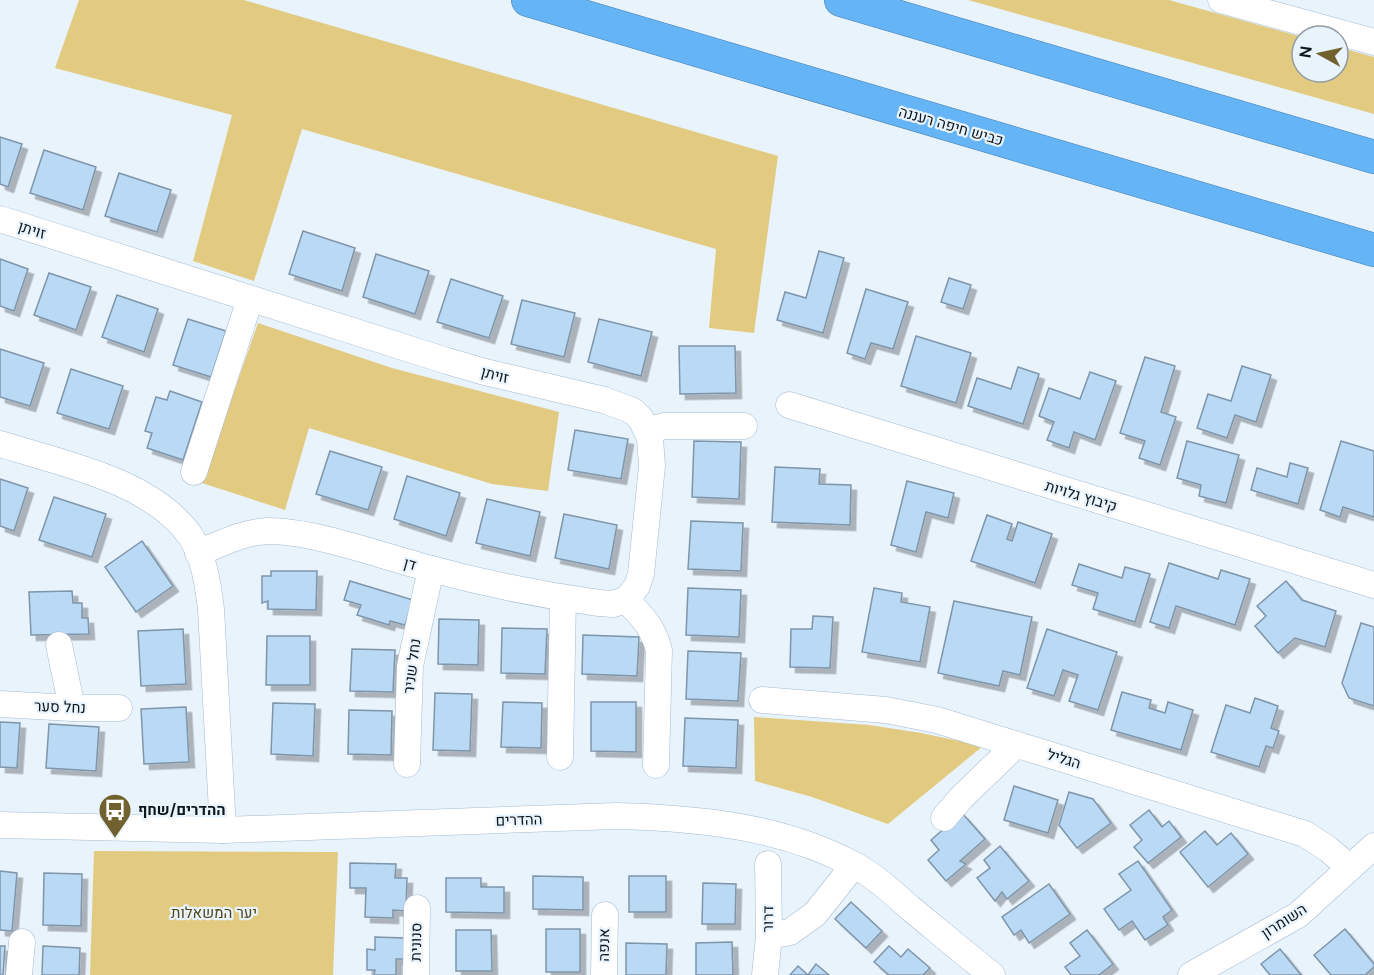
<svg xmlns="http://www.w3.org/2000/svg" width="1374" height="975" font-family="'DM Sans',Heebo,sans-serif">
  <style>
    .green { fill: #e2cb80 }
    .building { fill: #bad9f4; stroke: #7e95aa; stroke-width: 1.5; filter: url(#shadow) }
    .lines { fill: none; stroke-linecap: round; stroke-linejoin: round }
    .minor-casing { stroke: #a3bbd1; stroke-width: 27 }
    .highway-casing { stroke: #477dab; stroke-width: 34 }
    .minor { stroke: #fff; stroke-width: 26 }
    .highway { stroke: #65b4f6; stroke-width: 33 }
    .labels { text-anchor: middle; stroke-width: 4.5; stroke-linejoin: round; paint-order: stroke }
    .street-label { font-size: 15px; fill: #0e171f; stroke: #e9f3fc }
    .poi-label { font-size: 15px; font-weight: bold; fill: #0e171f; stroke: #e9f3fc; text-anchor: start }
    .park-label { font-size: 15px; fill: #51441a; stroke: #e9f3fc }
  </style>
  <defs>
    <filter id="shadow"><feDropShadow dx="5.5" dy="5.5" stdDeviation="0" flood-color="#0004"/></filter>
  </defs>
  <rect width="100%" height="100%" fill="#e9f3fc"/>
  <g class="green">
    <polygon points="79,0 244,0 778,156 754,333 709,328 716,249 302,129 254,281 193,261 232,115 55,68"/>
    <polygon points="968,0 1169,0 1302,37 1302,72 1338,72 1338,47 1374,57 1374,114"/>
    <polygon points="258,323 392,368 559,412 548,491 492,484 309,428 285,510 202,483"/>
    <polygon points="754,717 869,725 921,733 983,746 888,824 812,797 755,781"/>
    <polygon points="94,851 338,852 333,975 90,975"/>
  </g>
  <g class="building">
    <polygon points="0,137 22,144 8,187 0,184"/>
    <polygon points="44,150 96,167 83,210 30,193"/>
    <polygon points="119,173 171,190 157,232 105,216"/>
    <polygon points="303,231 355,248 342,291 289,274"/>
    <polygon points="819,251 844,258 823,333 777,320 785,292 806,298"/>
    <polygon points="376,254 429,271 415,314 363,297"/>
    <polygon points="0,259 28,269 14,311 0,306"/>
    <polygon points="49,273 91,287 76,330 34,315"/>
    <polygon points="949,278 971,285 963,309 941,302"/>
    <polygon points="451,279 503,296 489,338 437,322"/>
    <polygon points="866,289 908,302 893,349 871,343 865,359 847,353"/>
    <polygon points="117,295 158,309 144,352 102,337"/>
    <polygon points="522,300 575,313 564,357 511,344"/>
    <polygon points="188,319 226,331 211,377 173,365"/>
    <polygon points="599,319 652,332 641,376 588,362"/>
    <polygon points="916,336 971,353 956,403 901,386"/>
    <polygon points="679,346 735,346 736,393 680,394"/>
    <polygon points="0,349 44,363 30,406 0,397"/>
    <polygon points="1145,357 1175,366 1161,412 1176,417 1160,465 1139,458 1145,441 1120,433"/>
    <polygon points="1242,366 1271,375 1256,422 1235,415 1227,438 1197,428 1208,394 1231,401"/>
    <polygon points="1018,367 1039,374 1023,424 968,406 977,378 1011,389"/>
    <polygon points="71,369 123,386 109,429 57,413"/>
    <polygon points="1090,372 1116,381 1095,440 1074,432 1069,448 1047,440 1054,422 1039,416 1049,388 1080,399"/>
    <polygon points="170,391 202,402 183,460 147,448 152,433 145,431 156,397 167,400"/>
    <polygon points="575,430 628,439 621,479 568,470"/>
    <polygon points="694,441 741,442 739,499 692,497"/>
    <polygon points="1187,441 1239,455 1226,503 1199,496 1201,485 1177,478"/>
    <polygon points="1341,441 1374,451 1374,517 1343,507 1340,517 1320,510"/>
    <polygon points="330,451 382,467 368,510 316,494"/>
    <polygon points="1290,463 1308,468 1298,504 1251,490 1257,468 1287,477"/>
    <polygon points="775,467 820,469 819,484 851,485 850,525 772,522"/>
    <polygon points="407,476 460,493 446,536 394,519"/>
    <polygon points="0,479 28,488 14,531 0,526"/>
    <polygon points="907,481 954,493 948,518 926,512 916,552 891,545"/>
    <polygon points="54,497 106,514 92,557 39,540"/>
    <polygon points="487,499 540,512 530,556 476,543"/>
    <polygon points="564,514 617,525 609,569 555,558"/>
    <polygon points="987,515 1012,524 1007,539 1012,541 1018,522 1052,534 1035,583 971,561"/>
    <polygon points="691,521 743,523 741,571 688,569"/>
    <polygon points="142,541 173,586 136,612 105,567"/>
    <polygon points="1169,563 1218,579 1221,570 1250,579 1235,625 1176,606 1169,628 1150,622"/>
    <polygon points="1079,564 1122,578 1125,567 1150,574 1135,622 1093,609 1098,593 1072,585"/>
    <polygon points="271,571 317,571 316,610 268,609 268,601 262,603 262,576 271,576"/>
    <polygon points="350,581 413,600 405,625 390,621 389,625 357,615 361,605 344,600"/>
    <polygon points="1286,581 1302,600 1336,611 1325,647 1295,638 1278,653 1255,626 1266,616 1257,606"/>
    <polygon points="688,588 741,590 739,637 686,635"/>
    <polygon points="874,588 902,593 901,602 930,607 920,662 862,652"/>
    <polygon points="72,591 73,603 82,603 82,618 88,618 89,634 31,635 29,592"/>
    <polygon points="954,601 1032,617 1020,675 1003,671 999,686 938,673"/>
    <polygon points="813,616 833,617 830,668 790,667 791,629 812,629"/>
    <polygon points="439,619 479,620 478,665 438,664"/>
    <polygon points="1361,623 1374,627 1374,706 1349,698 1342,683"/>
    <polygon points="502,628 547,629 545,674 501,673"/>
    <polygon points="183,629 186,684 141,686 138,631"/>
    <polygon points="1047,629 1117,652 1098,710 1069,701 1078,675 1063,670 1054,696 1027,688"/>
    <polygon points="583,635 639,637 637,676 582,674"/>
    <polygon points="267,636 310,636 310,685 266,685"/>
    <polygon points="352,649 395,650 393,692 350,691"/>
    <polygon points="688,651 741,653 738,701 686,699"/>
    <polygon points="1122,692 1151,700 1149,708 1165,713 1168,702 1193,710 1181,750 1111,730"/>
    <polygon points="435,693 472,694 470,751 433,750"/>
    <polygon points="1255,698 1278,706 1271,728 1279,731 1273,748 1266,746 1259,767 1211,752 1226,705 1250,713"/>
    <polygon points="503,702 542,703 541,748 501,747"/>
    <polygon points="591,702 636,702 636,752 591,751"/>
    <polygon points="273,703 315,704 313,756 271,754"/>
    <polygon points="186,707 189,762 144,764 141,709"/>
    <polygon points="349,710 392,711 391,755 348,754"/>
    <polygon points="685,718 738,720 736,768 683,766"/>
    <polygon points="0,722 20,723 17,768 0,767"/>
    <polygon points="49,724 99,727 96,771 46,768"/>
    <polygon points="1014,786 1058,800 1048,833 1004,820"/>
    <polygon points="1069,792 1093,799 1111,823 1077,848 1059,825"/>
    <polygon points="1149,810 1162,827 1169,821 1181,837 1148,863 1134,847 1142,840 1130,825"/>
    <polygon points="962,813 985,839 960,861 966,864 946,881 928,860 939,850 931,840"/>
    <polygon points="1205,831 1217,845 1231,833 1248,854 1208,887 1180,852"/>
    <polygon points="1000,846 1029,881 1007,899 1002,892 995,901 977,878 990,868 984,860"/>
    <polygon points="1138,861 1172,910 1163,917 1168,925 1145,940 1132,921 1119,930 1104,909 1131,890 1119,874"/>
    <polygon points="350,863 396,864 395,878 407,878 406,911 393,910 393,918 365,917 366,888 350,888"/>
    <polygon points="0,871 17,873 12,931 0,930"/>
    <polygon points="44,873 82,874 81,926 43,925"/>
    <polygon points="533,876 583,877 583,910 533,909"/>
    <rect x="629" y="876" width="37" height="36"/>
    <polygon points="446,878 481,878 481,887 504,887 504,913 446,912"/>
    <polygon points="703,883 736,884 735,924 702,924"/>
    <polygon points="1049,884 1070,914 1029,943 1021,930 1014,935 1002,917"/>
    <polygon points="851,902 882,931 866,948 835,919"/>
    <rect x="546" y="929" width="34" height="43"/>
    <polygon points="1345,929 1374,964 1374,967 1365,975 1331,975 1314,955"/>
    <polygon points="456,930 491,930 492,971 456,971"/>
    <polygon points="1087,930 1113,964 1099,975 1071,975 1065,967 1080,956 1070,943"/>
    <polygon points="375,937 404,938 404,959 396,959 396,975 374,975 375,970 367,970 367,949 375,950"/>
    <polygon points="732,942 733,975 696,975 696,943"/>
    <polygon points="626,943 667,944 666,975 626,975"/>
    <polygon points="0,946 5,946 3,975 0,975"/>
    <polygon points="43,946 80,948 79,975 42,975"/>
    <polygon points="889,946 901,957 908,949 930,968 923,975 889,975 874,962"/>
    <polygon points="1280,949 1301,975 1270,975 1261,964"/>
    <polygon points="816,964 829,975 790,975 798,966 808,975"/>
  </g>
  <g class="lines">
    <g class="minor-casing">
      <g id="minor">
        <polyline points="1221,0 1374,42"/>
        <polyline points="0,219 447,361 485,372 604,400 633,411 641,419 650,438 652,466 641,574 637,586 626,600"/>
        <polyline points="789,405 1374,585"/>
        <polyline points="647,431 664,426 744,426"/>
        <path d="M 0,444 C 61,463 149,480 189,534 C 204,555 208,584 211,609 L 223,830"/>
        <polyline points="194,472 250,299"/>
        <path d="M 198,553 C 220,544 243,532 268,531 C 314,531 379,555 424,567 C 482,583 540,595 599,603 L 613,604 L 626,600"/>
        <path d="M 626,600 C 642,616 653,627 659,650 L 656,765"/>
        <polyline points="59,645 72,708"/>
        <polyline points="762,700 886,710 937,720 1305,834 1328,849 1350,868"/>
        <polyline points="0,704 72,708 119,708"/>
        <polyline points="560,757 563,598"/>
        <polyline points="407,764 410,666 431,569"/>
        <polyline points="944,818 961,798 1016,745"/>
        <path d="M 0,825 L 223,830 L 616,816 C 697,818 783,826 856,866 C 876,877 893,893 910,908 C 937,930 964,953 992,975"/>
        <polyline points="769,936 790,932 815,914 854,865"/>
        <polyline points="19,975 22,942"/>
        <polyline points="416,975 417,908"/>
        <polyline points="604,975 605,915"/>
        <polyline points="765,975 769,936 768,864"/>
        <polyline points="1191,975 1298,915 1374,846"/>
      </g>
    </g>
    <g class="highway-casing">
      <g id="highway">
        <polyline points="528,0 1374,250"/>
        <polyline points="841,0 1374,157"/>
      </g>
    </g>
    <use href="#minor" class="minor"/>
    <use href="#highway" class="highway"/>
  </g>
  <defs>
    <g id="bus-pin" transform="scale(1.725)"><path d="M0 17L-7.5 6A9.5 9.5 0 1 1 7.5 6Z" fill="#70612e" stroke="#e9f3fc"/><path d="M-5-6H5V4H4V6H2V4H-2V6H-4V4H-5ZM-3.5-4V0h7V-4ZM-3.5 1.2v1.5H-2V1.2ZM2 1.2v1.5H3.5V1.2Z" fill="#fff"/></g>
  </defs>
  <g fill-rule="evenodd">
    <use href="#bus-pin" x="115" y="810"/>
  </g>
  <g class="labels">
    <g class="street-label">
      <text transform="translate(951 126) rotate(16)" y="5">כביש חיפה רעננה</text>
      <text transform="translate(32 230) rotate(18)" y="5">זויתן</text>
      <text transform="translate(495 375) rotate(15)" y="5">זויתן</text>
      <text transform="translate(1081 496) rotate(17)" y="5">קיבוץ גלויות</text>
      <text transform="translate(410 564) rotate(16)" y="5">דן</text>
      <text transform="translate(412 666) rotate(-83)" y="5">נחל שניר</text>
      <text transform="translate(60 707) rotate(2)" y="5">נחל סער</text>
      <text transform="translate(1064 759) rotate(17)" y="5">הגליל</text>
      <text transform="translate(519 820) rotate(-2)" y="5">ההדרים</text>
      <text transform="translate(768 919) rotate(-89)" y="5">דרור</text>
      <text transform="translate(1284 921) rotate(-33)" y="5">השומרון</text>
      <text transform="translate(416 942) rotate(-89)" y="5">סנונית</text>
      <text transform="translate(604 945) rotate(-89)" y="5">אנפה</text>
    </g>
    <g class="poi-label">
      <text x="138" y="815">ההדרים/שחף</text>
    </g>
    <g class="park-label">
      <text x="214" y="918">יער המשאלות</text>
    </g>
  </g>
  <g transform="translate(1320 54) rotate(278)"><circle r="28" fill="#e9f3fc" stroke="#919ba4" stroke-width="1.5"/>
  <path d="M0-4.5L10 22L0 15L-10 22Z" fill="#70612e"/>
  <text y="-9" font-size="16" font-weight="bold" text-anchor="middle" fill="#0e171f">N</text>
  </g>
</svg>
